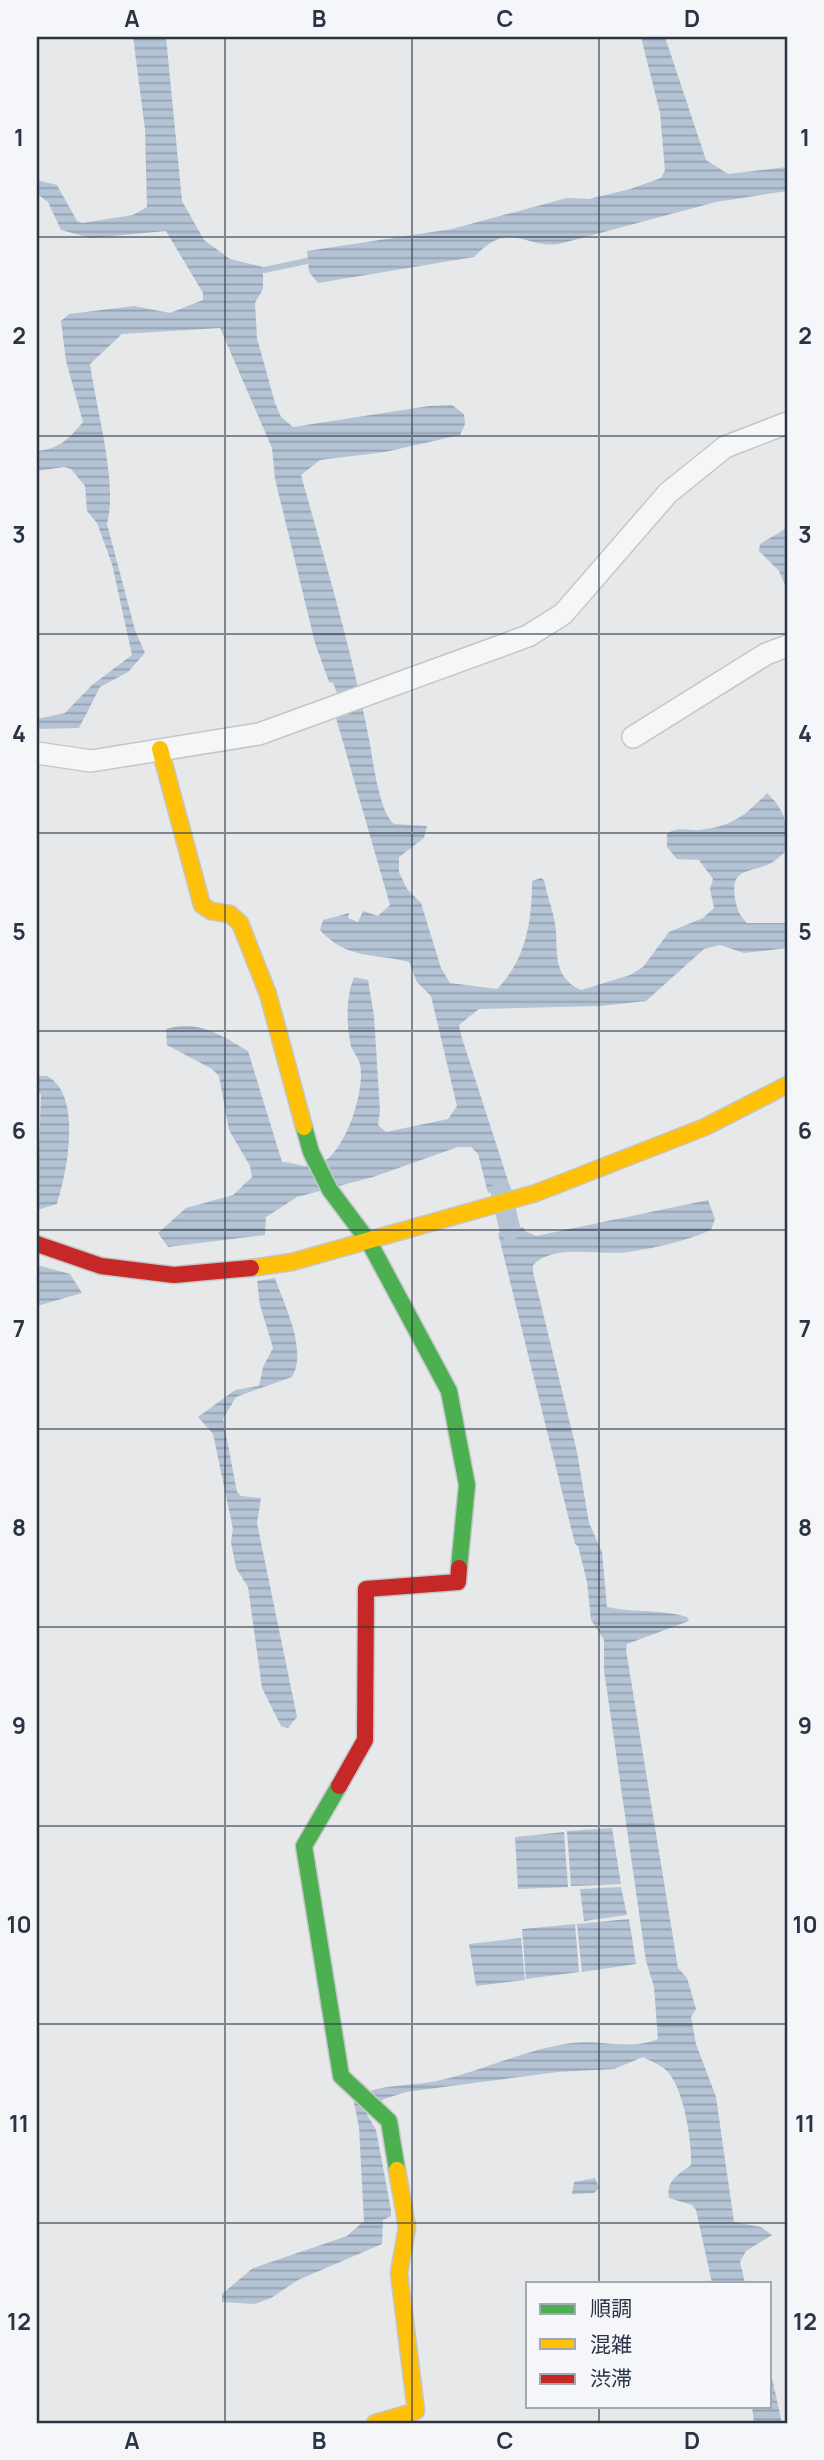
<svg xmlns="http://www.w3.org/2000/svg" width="824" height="2460" font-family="Manrope,'Noto Sans JP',sans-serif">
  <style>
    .water { fill: url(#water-rules) }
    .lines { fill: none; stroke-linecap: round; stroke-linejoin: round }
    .stream { stroke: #b4c4d5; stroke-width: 6 }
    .canal { stroke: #b4c4d5; stroke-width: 21 }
    .street-casing { stroke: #c4c6c8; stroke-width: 24 }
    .fast-casing { stroke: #c4c6c8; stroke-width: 19 }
    .slow-casing { stroke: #c4c6c8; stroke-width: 19 }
    .jam-casing { stroke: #c4c6c8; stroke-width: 19 }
    .street { stroke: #f5f6f7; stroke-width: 21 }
    .fast { stroke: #4caf50; stroke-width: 16 }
    .slow { stroke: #ffc107; stroke-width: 16 }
    .jam { stroke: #c62828; stroke-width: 16 }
    .grid { fill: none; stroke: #2b3445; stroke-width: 2; stroke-opacity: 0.55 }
    .neatline { fill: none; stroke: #2b3445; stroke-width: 2.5 }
    .grid-label { font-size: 23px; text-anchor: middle; font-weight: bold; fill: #2b3445 }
  </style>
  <defs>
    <pattern id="water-rules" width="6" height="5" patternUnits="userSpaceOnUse" patternTransform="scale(1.75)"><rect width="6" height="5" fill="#b4c4d5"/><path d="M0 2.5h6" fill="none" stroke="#93a0af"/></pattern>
  </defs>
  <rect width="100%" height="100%" fill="#e6e8ea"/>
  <g class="water">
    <path d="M 133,37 L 166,37 L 182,201 L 204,240 L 230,259 L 263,267 L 263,289 L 255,303 L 257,338 L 275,403 L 281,417 L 293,427 L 429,406 L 452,405 L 464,414 L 465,424 L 460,435 L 385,452 L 320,460 L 301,475 C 326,565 353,654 370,744 C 373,763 380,813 394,824 L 427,826 L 424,838 L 399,857 L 399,872 L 407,889 L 421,903 L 441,968 L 450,983 L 497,989 C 526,960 532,921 532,881 L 541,878 L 544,880 C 547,895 552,908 555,923 C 559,948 550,976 581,990 L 630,975 L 643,967 L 669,932 L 703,918 L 714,908 L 710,889 L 713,879 L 699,860 L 677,859 L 667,847 L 667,834 C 678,826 687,831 699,830 C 732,827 746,815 767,793 C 786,811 788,825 787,850 C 781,855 776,861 769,864 C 749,873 730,868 735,898 C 737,909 739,915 747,923 L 787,923 L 787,948 L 744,953 L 720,945 L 704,949 L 646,1001 L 600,1006 L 479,1009 L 459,1025 L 461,1035 L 510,1187 L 488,1193 L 478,1154 L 471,1147 L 458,1147 L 373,1177 L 297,1197 L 266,1217 L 265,1235 L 168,1247 L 158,1233 L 186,1208 L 233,1195 L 252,1177 L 250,1166 L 229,1130 L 219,1076 L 212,1069 L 167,1045 L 166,1029 C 197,1019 222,1035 248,1051 L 282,1162 C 293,1162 305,1168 314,1166 C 343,1162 366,1091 360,1065 C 359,1058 353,1052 351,1046 C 346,1024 346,997 354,977 L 368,980 L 374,1016 L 380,1111 L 378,1125 L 386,1132 L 448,1119 L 457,1106 L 431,996 L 417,982 L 409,962 C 375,953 347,960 320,930 L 323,920 L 349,913 L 348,918 L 358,922 L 363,911 L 378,916 L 390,905 L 336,718 L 346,715 L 333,683 L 329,682 L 315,643 L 275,479 L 272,448 L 220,328 L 122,334 L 90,364 C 96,408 118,483 107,524 L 135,630 L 145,653 L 128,672 L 100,687 L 79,728 L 37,729 L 37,719 L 65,713 L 92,685 L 132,655 L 112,564 L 97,523 L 87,511 L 85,486 L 71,469 L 64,467 L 37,471 L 37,451 C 59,449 69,439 83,422 L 66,361 L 61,321 L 69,314 L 134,306 L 170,313 L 203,300 L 203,293 L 166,231 L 91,238 L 61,230 L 48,202 L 37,194 L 37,180 L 57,185 L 77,221 L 82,223 L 133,215 L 147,207 L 145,129 Z"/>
    <path d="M 641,37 L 665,37 L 706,160 L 728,174 L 787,167 L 787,191 L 716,202 L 559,244 C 524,249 511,218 474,257 L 318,283 L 309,272 L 307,251 L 452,229 L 567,198 L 589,199 L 630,189 L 661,178 L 665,170 L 660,113 Z"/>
    <polygon points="787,528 787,611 786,587 779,571 759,551 760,544"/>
    <path d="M 37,1076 L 47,1076 C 83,1095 67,1173 57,1204 L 37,1210 L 41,1094 L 37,1091 Z"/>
    <path d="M 708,1200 L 715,1219 L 711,1230 C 686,1241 655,1248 628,1252 C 600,1256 554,1243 533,1265 L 533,1272 L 577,1452 L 589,1523 L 602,1552 L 607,1607 C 634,1613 661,1609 687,1617 L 689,1621 L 627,1644 L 626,1650 L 678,1968 L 687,1978 L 696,2009 L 691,2017 L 696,2044 L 716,2097 L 734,2222 L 761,2227 L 772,2235 L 746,2251 L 740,2262 L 745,2283 L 712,2283 L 696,2210 L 692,2205 L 669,2198 C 666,2180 679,2174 691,2165 C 692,2141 684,2089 667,2071 C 661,2065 650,2061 643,2057 L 614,2069 L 558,2072 L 406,2092 L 384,2099 L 367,2114 L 376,2130 L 391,2210 L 391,2216 L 383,2220 L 382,2244 L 298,2280 L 271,2298 L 255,2304 L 222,2302 L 222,2294 L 253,2268 L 347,2236 L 364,2221 L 359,2127 L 353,2098 C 382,2083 407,2087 437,2081 C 483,2071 522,2050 572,2043 C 601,2039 630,2051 658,2039 L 654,1987 L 646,1961 L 604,1670 L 604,1640 L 591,1620 L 587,1582 L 578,1546 L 575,1544 L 498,1233 L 523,1227 L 525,1231 L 536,1236 Z"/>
    <polygon points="37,1265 70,1274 82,1293 37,1306"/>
    <path d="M 275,1278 C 284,1305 308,1350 292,1377 L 236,1397 L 223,1419 L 237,1492 L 241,1496 L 261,1498 L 257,1523 L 297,1717 L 288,1728 L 281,1726 L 262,1688 L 248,1587 L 236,1568 L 231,1542 L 233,1529 L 213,1434 L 198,1417 L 235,1390 L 259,1386 L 263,1367 L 273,1348 L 260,1305 L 257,1281 Z"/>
    <polygon points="612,1828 621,1884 571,1886 567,1831"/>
    <polygon points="564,1832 568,1887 518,1889 515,1837"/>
    <polygon points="621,1887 627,1915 584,1921 580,1889"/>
    <polygon points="629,1919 636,1964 582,1972 577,1924"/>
    <polygon points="575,1924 579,1972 526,1979 522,1929"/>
    <polygon points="521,1938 525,1980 476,1986 469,1944"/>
    <polygon points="595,2178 599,2188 594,2193 572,2194 574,2182"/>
    <polygon points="770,2369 782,2423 754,2423 752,2406 770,2406"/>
  </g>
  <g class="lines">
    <polyline class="stream" points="264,270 307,261"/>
    <polyline class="canal" points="501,1191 510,1230"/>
    <g class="street-casing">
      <g id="street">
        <polyline points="633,737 766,654 787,646"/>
        <polyline points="37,753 91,761 259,734 528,636 563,614 668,493 725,447 787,423"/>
      </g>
    </g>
    <g class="fast-casing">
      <g id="fast">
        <polyline points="304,1127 311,1152 330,1190 369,1242 449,1391 467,1485 459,1568"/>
        <polyline points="339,1786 304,1846 341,2076 389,2121 397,2170"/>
      </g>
    </g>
    <g class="slow-casing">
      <g id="slow">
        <polyline points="160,749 202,905 211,911 230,914 240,923 268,994 304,1127"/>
        <polyline points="251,1268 292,1262 536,1193 705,1127 787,1085"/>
        <polyline points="375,2423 416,2411 399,2273 407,2227 397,2170"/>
      </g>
    </g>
    <g class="jam-casing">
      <g id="jam">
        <polyline points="37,1244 101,1266 174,1275 251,1268"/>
        <polyline points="339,1786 365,1740 366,1589 458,1582 459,1568"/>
      </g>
    </g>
    <use href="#street" class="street"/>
    <use href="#fast" class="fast"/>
    <use href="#slow" class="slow"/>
    <use href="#jam" class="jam"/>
  </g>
  <path class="grid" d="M 225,37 L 225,2423M 412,37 L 412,2423M 599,37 L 599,2283M 37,237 L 787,237M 37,436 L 787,436M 37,634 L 787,634M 37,833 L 787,833M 37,1031 L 787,1031M 37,1230 L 787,1230M 37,1429 L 787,1429M 37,1627 L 787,1627M 37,1826 L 787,1826M 37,2024 L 787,2024M 37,2223 L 787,2223M 599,2406 L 599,2423"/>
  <rect width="824" height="2460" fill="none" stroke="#f4f6f9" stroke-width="77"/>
  <rect x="526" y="2282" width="245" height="126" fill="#f4f6f9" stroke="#a4a8b1" stroke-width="2"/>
  <rect x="540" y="2304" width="35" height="10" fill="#4caf50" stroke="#a4a8b1" stroke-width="2"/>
  <text x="590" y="2316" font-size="21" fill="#2b3445">順調</text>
  <rect x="540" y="2339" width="35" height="10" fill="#ffc107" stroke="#a4a8b1" stroke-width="2"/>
  <text x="590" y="2352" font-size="21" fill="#2b3445">混雑</text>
  <rect x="540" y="2374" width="35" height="10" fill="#c62828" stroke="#a4a8b1" stroke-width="2"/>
  <text x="590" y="2386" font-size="21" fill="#2b3445">渋滞</text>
  <rect x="38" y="38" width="748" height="2384" class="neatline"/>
  <g class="grid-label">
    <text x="132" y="27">A</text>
    <text x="319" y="27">B</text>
    <text x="505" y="27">C</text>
    <text x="692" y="27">D</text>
    <text x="19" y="146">1</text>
    <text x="805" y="146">1</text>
    <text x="19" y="344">2</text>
    <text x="805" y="344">2</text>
    <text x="19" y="543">3</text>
    <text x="805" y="543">3</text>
    <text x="19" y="742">4</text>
    <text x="805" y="742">4</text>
    <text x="19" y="940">5</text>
    <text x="805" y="940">5</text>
    <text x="19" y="1139">6</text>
    <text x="805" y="1139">6</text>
    <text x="19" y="1337">7</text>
    <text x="805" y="1337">7</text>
    <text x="19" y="1536">8</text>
    <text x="805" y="1536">8</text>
    <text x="19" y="1734">9</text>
    <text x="805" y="1734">9</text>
    <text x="19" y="1933">10</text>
    <text x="805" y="1933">10</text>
    <text x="19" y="2132">11</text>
    <text x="805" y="2132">11</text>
    <text x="19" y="2330">12</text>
    <text x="805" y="2330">12</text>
    <text x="132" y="2449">A</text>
    <text x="319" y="2449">B</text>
    <text x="505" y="2449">C</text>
    <text x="692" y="2449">D</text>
  </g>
</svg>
